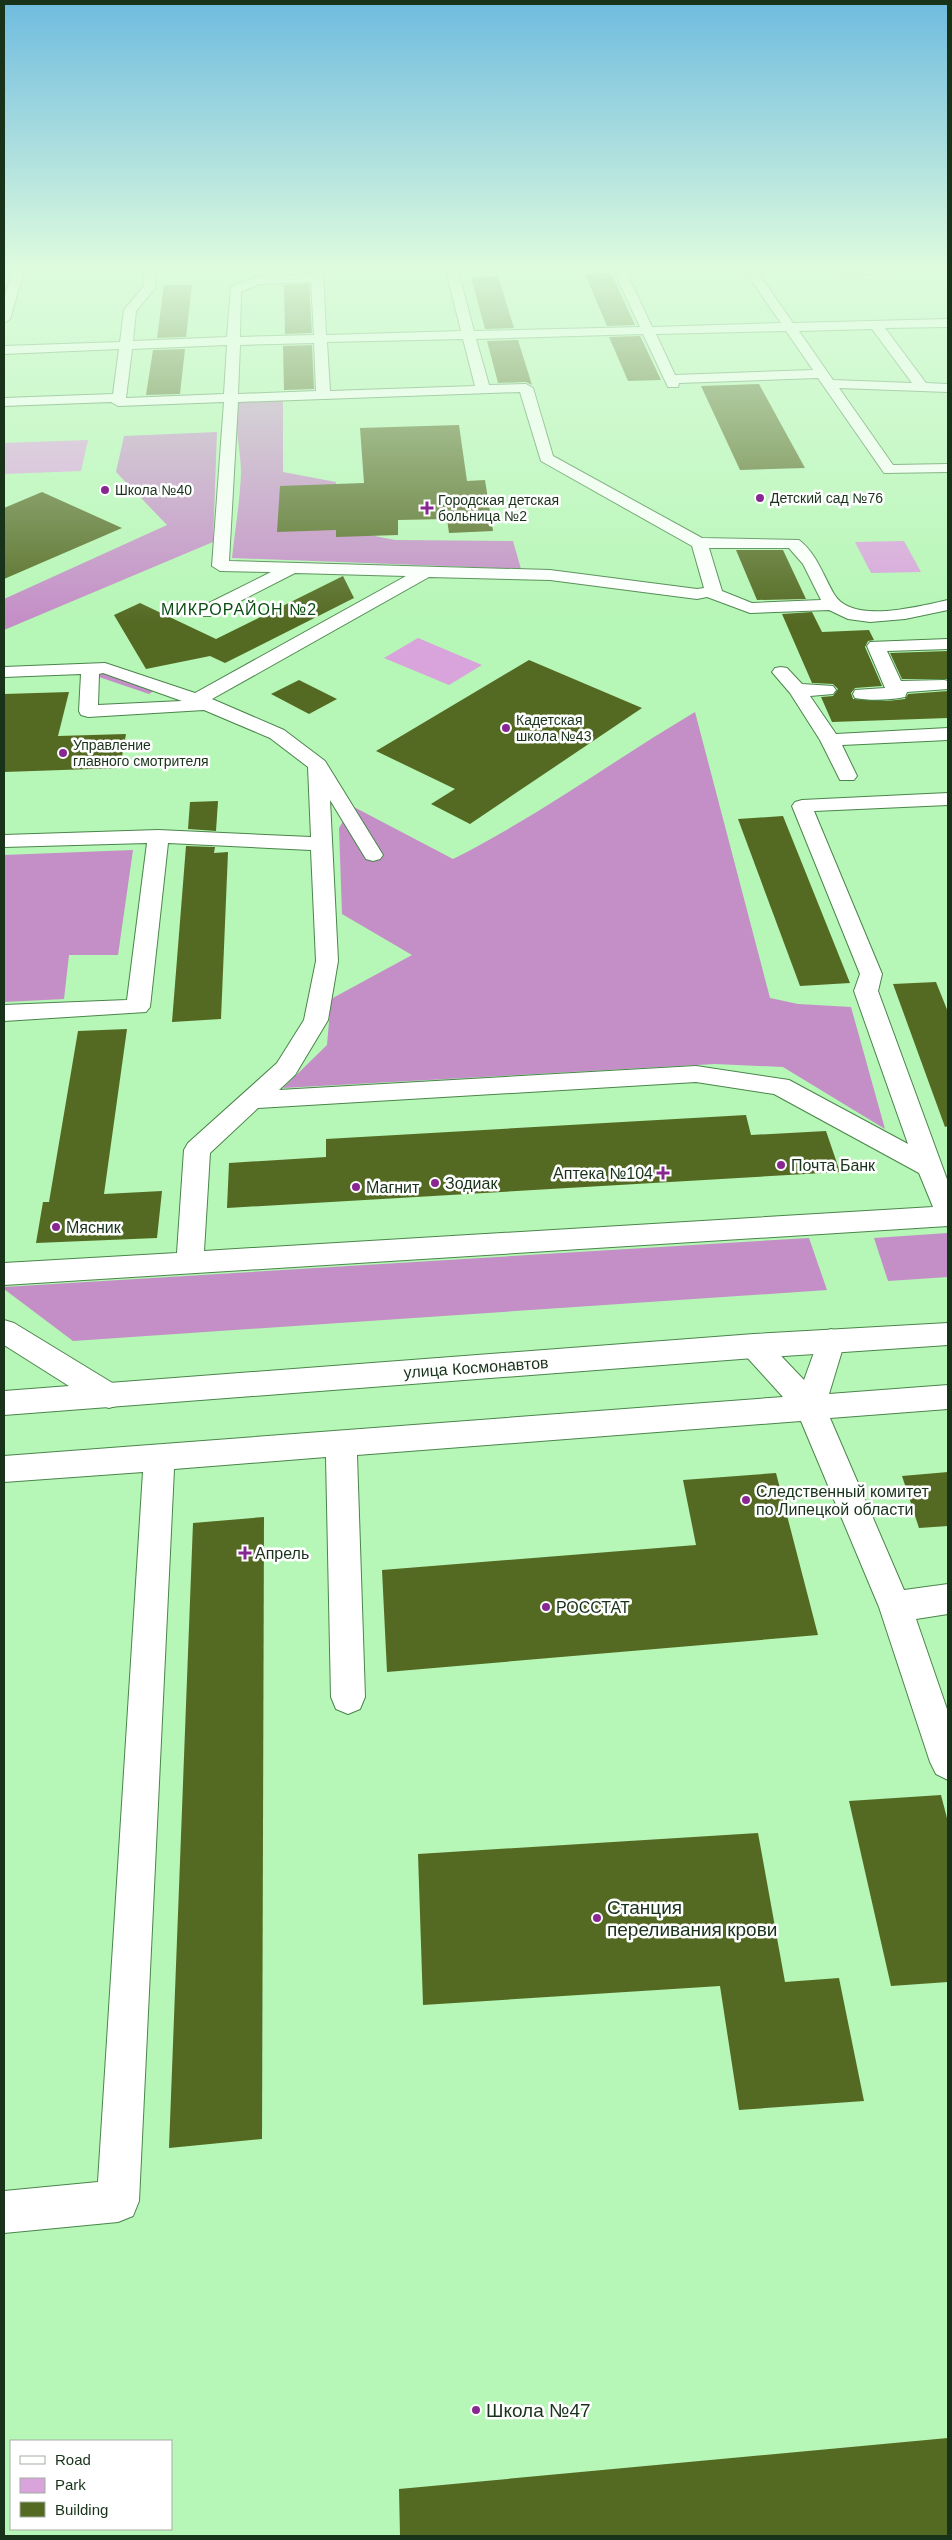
<svg xmlns="http://www.w3.org/2000/svg" width="952" height="2540" font-family="Arial,sans-serif">
  <style>
    .green { fill: #d9a3dc }
    .forest { fill: #c48ec7 }
    .building { fill: #546a23 }
    .lines { fill: none; stroke-linecap: round; stroke-linejoin: round }
    .minor-casing { stroke: #4a854b; stroke-width: 2 }
    .major-casing { stroke: #4a854b; stroke-width: 2 }
    .minor { fill: #fff; fill-rule: evenodd }
    .major { fill: #fff; fill-rule: evenodd }
    .poi-dot { fill: #882791; stroke: #fff; stroke-width: 2 }
    .labels { text-anchor: middle; stroke-width: 5; stroke-linejoin: round; paint-order: stroke }
    .far-poi-label { font-size: 14px; fill: #19321a; stroke: #fff; text-anchor: start }
    .far-quarter-label { font-size: 16px; letter-spacing: 1px; fill: #0c4d14; stroke: #fff }
    .poi-label { font-size: 16px; fill: #19321a; stroke: #fff; text-anchor: start }
    .street-label { font-size: 16px; fill: #19321a; stroke: #fff }
    .near-poi-label { font-size: 19px; fill: #19321a; stroke: #fff; text-anchor: start }
  </style>
  <rect width="100%" height="100%" fill="#b6f6b6"/>
  <g class="green">
    <polygon points="88,440 81,471 4,474 4,443"/>
    <polygon points="904,541 921,572 871,573 855,542"/>
    <polygon points="418,638 482,665 449,685 384,658"/>
  </g>
  <g class="forest">
    <path d="M 283,400 L 283,472 L 336,482 L 334,528 L 395,540 L 513,541 L 521,569 L 232,558 C 235,530 240,501 241,473 C 241,449 234,425 235,401 Z"/>
    <polygon points="217,432 213,542 4,630 4,599 167,525 116,472 124,436"/>
    <polygon points="95,671 155,690 149,694 93,675"/>
    <path d="M 695,712 L 770,998 L 798,1004 L 851,1007 L 885,1129 L 783,1067 L 715,1064 L 283,1088 L 327,1045 L 331,999 L 412,955 L 342,914 L 339,828 L 352,806 L 453,859 C 537,817 614,760 695,712 Z"/>
    <polygon points="133,850 118,955 69,955 64,999 4,1002 4,855"/>
    <polygon points="948,1233 948,1277 888,1281 874,1238"/>
    <polygon points="809,1238 827,1290 73,1341 4,1289 4,1287"/>
  </g>
  <g class="building">
    <polygon points="611,273 635,325 607,326 585,274"/>
    <polygon points="498,276 514,328 485,329 471,277"/>
    <polygon points="309,284 312,333 285,334 284,285"/>
    <polygon points="164,285 192,285 186,337 157,338"/>
    <polygon points="640,336 643,342 661,380 628,381 609,337"/>
    <polygon points="518,340 532,385 526,382 498,383 487,341"/>
    <polygon points="312,345 314,389 284,390 283,346"/>
    <polygon points="185,349 180,394 146,395 153,350"/>
    <polygon points="759,384 805,468 740,470 701,386"/>
    <polygon points="459,425 467,481 485,480 493,531 449,533 447,519 398,520 398,535 336,537 336,530 277,532 280,486 364,483 360,428"/>
    <polygon points="42,492 122,528 4,579 4,508"/>
    <polygon points="736,550 783,550 806,599 757,600"/>
    <polygon points="343,576 354,598 225,663 210,656 146,669 114,615 140,603 216,639"/>
    <polygon points="812,612 822,632 869,630 874,640 868,641 865,647 882,686 855,688 851,693 853,699 887,701 905,699 908,694 948,691 948,718 832,722 821,697 833,696 838,689 833,684 812,683 782,614"/>
    <polygon points="948,651 948,679 902,679 890,653"/>
    <polygon points="529,660 642,708 470,824 431,804 455,789 376,751"/>
    <polygon points="299,680 337,699 309,714 271,694"/>
    <polygon points="69,692 58,736 126,734 120,768 4,772 4,694"/>
    <polygon points="218,801 216,831 188,829 190,802"/>
    <polygon points="783,816 850,983 800,986 738,819"/>
    <polygon points="186,846 215,847 214,853 228,852 221,1019 172,1022"/>
    <polygon points="936,982 948,1012 948,1126 945,1127 893,984"/>
    <polygon points="127,1029 104,1194 162,1191 157,1238 36,1243 43,1202 49,1202 78,1031"/>
    <polygon points="746,1115 751,1135 826,1131 840,1172 227,1208 229,1163 326,1157 326,1139"/>
    <polygon points="948,1472 948,1526 919,1528 902,1476"/>
    <polygon points="776,1473 818,1635 387,1672 382,1570 696,1545 683,1480"/>
    <polygon points="264,1517 262,2139 169,2148 193,1523"/>
    <polygon points="941,1795 948,1822 948,1982 891,1986 849,1801"/>
    <polygon points="758,1833 785,1982 839,1978 864,2101 739,2110 720,1986 423,2005 418,1854"/>
    <polygon points="948,2438 948,2536 400,2536 399,2489"/>
  </g>
  <g class="lines">
    <g class="minor-casing">
      <g id="minor">
        <polygon points="13,267 25,267 10,319 4,323 4,299"/>
        <path d="M 145,267 L 157,267 L 155,288 L 136,311 L 133,341 L 227,337 L 231,287 L 257,276 L 311,275 L 311,267 L 323,267 L 326,335 L 461,331 L 445,267 L 457,267 L 474,331 L 640,327 L 612,267 L 624,267 L 652,327 L 781,323 L 742,267 L 754,267 L 793,323 L 948,319 L 948,327 L 885,328 L 926,383 L 948,384 L 948,392 L 839,388 L 893,465 L 948,464 L 948,472 L 884,473 L 818,378 L 679,383 L 678,387 L 668,387 L 643,334 L 476,339 L 489,385 L 526,384 L 533,388 L 553,456 L 702,538 L 799,540 C 817,554 823,575 834,594 C 852,625 920,606 948,600 L 948,610 L 905,619 L 870,622 L 848,619 L 829,610 L 750,613 L 707,597 L 697,599 L 550,580 L 429,577 L 212,699 L 284,730 L 325,761 L 383,855 L 380,859 L 373,861 L 366,859 L 330,800 L 338,961 L 328,1020 L 295,1075 L 279,1090 L 696,1066 L 789,1080 L 908,1144 L 854,991 L 860,974 L 792,806 L 795,802 L 802,800 L 948,793 L 948,805 L 814,811 L 882,974 L 878,991 L 948,1182 L 948,1226 L 4,1285 L 4,1263 L 177,1253 L 184,1150 L 188,1143 L 277,1063 L 304,1020 L 316,961 L 311,850 L 168,843 L 150,1007 L 146,1012 L 4,1021 L 4,1005 L 127,1000 L 147,843 L 4,847 L 4,835 L 158,830 L 311,837 L 308,767 L 270,738 L 204,710 L 88,717 L 81,715 L 79,711 L 81,674 L 4,677 L 4,667 L 105,663 L 195,693 L 406,576 L 295,573 L 211,616 L 199,616 L 196,612 L 199,608 L 271,572 L 220,571 L 212,566 L 224,402 L 118,406 L 111,402 L 4,406 L 4,398 L 113,394 L 119,349 L 4,354 L 4,346 L 120,342 L 124,310 L 143,287 ZM 311,282 L 314,335 L 240,337 L 241,292 L 259,284 ZM 872,329 L 912,383 L 833,380 L 799,331 ZM 786,331 L 813,370 L 675,375 L 656,334 ZM 463,339 L 475,386 L 330,391 L 327,342 ZM 314,343 L 316,391 L 238,394 L 240,345 ZM 227,345 L 224,394 L 126,398 L 132,349 ZM 520,392 L 541,461 L 692,546 L 704,588 L 697,589 L 550,570 L 229,561 L 238,402 ZM 709,548 L 789,548 L 803,564 L 821,600 L 752,603 L 722,591 ZM 103,673 L 182,701 L 98,705 L 99,674 ZM 696,1082 L 774,1094 L 919,1173 L 933,1207 L 204,1251 L 210,1153 L 258,1108 Z"/>
        <polygon points="831,267 948,267 948,271 840,275 836,273"/>
        <path d="M 948,639 L 948,649 L 887,651 L 901,681 L 944,680 L 948,681 L 948,689 L 907,692 L 905,697 C 890,700 870,701 855,698 L 853,694 L 855,690 L 885,688 L 867,646 L 870,642 Z"/>
        <polygon points="781,667 787,668 802,684 833,686 836,690 833,694 810,696 836,734 948,728 948,740 842,745 857,776 854,780 840,780 820,740 790,693 772,672 775,668"/>
        <polygon points="4,1320 14,1323 119,1387 124,1396 119,1405 109,1408 99,1405 4,1345"/>
        <polygon points="831,1329 841,1333 845,1341 829,1394 948,1385 948,1409 830,1418 904,1590 948,1584 948,1614 916,1619 948,1712 948,1780 936,1774 930,1762 879,1607 801,1421 357,1455 365,1697 360,1709 348,1714 336,1709 331,1697 326,1457 174,1469 139,2201 133,2216 118,2222 4,2233 4,2191 98,2182 143,1472 4,1482 4,1456 783,1397 744,1354 740,1346 744,1338 754,1334 764,1338 804,1380 821,1333"/>
      </g>
    </g>
    <g class="major-casing">
      <polygon id="major" points="948,1323 948,1345 754,1358 4,1415 4,1391 754,1334"/>
    </g>
    <use href="#minor" class="minor"/>
    <use href="#major" class="major"/>
  </g>
  <linearGradient id="sky" x2="0" y2="1"><stop stop-color="#6ebbdf"/><stop offset="0.43" stop-color="#defbde"/><stop offset="1" stop-color="#defbde" stop-opacity="0"/></linearGradient>
  <rect width="952" height="622" fill="url(#sky)"/>
  <g class="poi-dot">
    <circle cx="105" cy="490" r="5"/>
    <circle cx="760" cy="498" r="5"/>
    <path d="M424.5 500.5h5v5h5v5h-5v5h-5v-5h-5v-5h5z"/>
    <circle cx="506" cy="728" r="5"/>
    <circle cx="63" cy="753" r="5"/>
    <circle cx="781" cy="1165" r="5"/>
    <path d="M660.5 1165.5h5v5h5v5h-5v5h-5v-5h-5v-5h5z"/>
    <circle cx="435" cy="1183" r="5"/>
    <circle cx="356" cy="1187" r="5"/>
    <circle cx="56" cy="1227" r="5"/>
    <circle cx="746" cy="1500" r="5"/>
    <path d="M242.5 1545.5h5v5h5v5h-5v5h-5v-5h-5v-5h5z"/>
    <circle cx="546" cy="1607" r="5"/>
    <circle cx="597" cy="1918" r="5"/>
    <circle cx="476" cy="2410" r="5"/>
  </g>
  <g class="labels">
    <g class="far-poi-label">
      <text x="115" y="495">Школа №40</text>
      <text x="770" y="503">Детский сад №76</text>
      <text x="438" y="505">Городская детская<tspan x="438" dy="16">больница №2</tspan></text>
      <text x="516" y="725">Кадетская<tspan x="516" dy="16">школа №43</tspan></text>
      <text x="73" y="750">Управление<tspan x="73" dy="16">главного смотрителя</tspan></text>
    </g>
    <g class="far-quarter-label">
      <text x="239" y="615">МИКРОРАЙОН №2</text>
    </g>
    <g class="poi-label">
      <text x="791" y="1171">Почта Банк</text>
      <text x="653" y="1179" text-anchor="end">Аптека №104</text>
      <text x="445" y="1189">Зодиак</text>
      <text x="366" y="1193">Магнит</text>
      <text x="66" y="1233">Мясник</text>
      <text x="756" y="1497">Следственный комитет<tspan x="756" dy="18">по Липецкой области</tspan></text>
      <text x="255" y="1559">Апрель</text>
      <text x="556" y="1613">РОССТАТ</text>
    </g>
    <g class="street-label">
      <text transform="translate(476 1367) rotate(-4)" y="6">улица Космонавтов</text>
    </g>
    <g class="near-poi-label">
      <text x="607" y="1914">Станция<tspan x="607" dy="22">переливания крови</tspan></text>
      <text x="486" y="2417">Школа №47</text>
    </g>
  </g>
  <rect width="952" height="2540" fill="none" stroke="#19321a" stroke-width="10"/>
  <rect x="10" y="2440" width="162" height="90" fill="#ffffff" stroke="#a3ada3"/>
  <rect x="20" y="2456" width="25" height="8" fill="#ffffff" stroke="#a3ada3"/>
  <text x="55" y="2465" font-size="15" fill="#19321a">Road</text>
  <rect x="20" y="2478" width="25" height="15" fill="#d9a3dc" stroke="#a3ada3"/>
  <text x="55" y="2490" font-size="15" fill="#19321a">Park</text>
  <rect x="20" y="2502" width="25" height="15" fill="#546a23" stroke="#a3ada3"/>
  <text x="55" y="2515" font-size="15" fill="#19321a">Building</text>
</svg>
